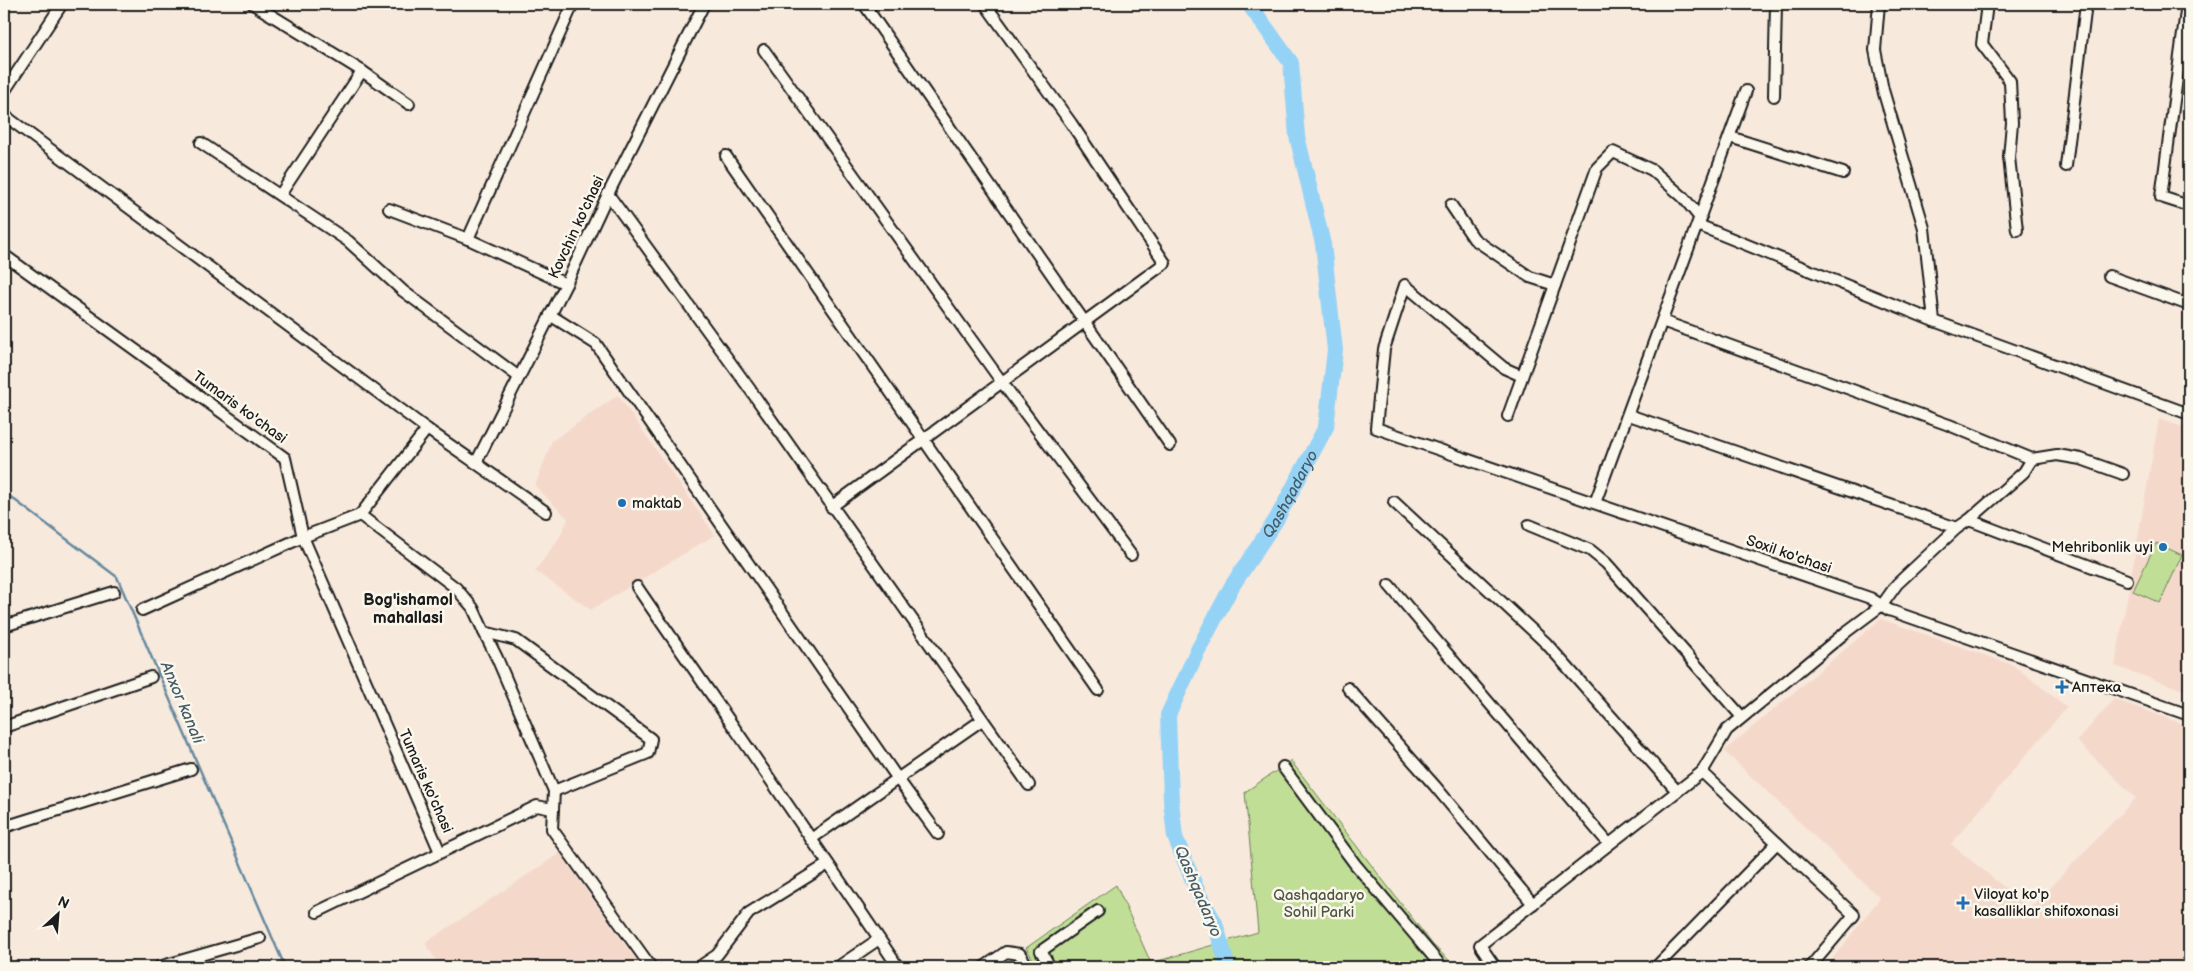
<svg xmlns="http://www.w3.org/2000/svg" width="2193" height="971" font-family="'Balsamiq Sans',sans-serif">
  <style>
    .built { fill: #f4d9cb }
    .green { fill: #c0de96; stroke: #6e7d59 }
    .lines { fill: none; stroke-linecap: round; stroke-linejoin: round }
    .stream { stroke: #658a9f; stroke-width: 2.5 }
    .river { stroke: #95d3f6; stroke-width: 16 }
    .street-casing { stroke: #1c1c1c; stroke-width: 14 }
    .street { stroke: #fbf7ec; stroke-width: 10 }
    .poi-dot { fill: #1f6fb2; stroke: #fbf7ec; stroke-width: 2 }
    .labels { text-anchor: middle; stroke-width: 5; stroke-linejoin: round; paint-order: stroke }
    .street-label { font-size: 15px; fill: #1c1c1c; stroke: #fbf7ec }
    .poi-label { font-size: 15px; fill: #1c1c1c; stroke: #fbf7ec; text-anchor: start }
    .park-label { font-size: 15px; fill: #4d5641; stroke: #fbf7ec }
    .water-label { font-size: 16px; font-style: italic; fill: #465c68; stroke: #fbf7ec }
    .neighbourhood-label { font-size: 16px; font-weight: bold; fill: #1c1c1c; stroke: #fbf7ec }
  </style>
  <rect width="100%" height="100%" fill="#f8e9dd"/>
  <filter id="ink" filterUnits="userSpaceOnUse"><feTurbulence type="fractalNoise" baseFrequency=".02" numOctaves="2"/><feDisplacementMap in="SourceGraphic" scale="10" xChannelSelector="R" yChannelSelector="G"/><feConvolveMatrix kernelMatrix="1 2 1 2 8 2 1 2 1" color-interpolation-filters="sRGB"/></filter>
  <g filter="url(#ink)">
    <g class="built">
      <polygon points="618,395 715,535 591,610 535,571 559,538 568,519 535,486 552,441"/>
      <polygon points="2159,419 2189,429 2189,692 2115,666"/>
      <polygon points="1881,619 2013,665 2067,707 1951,844 2030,908 2136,798 2077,741 2114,699 2189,726 2189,967 1826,967 1880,898 1724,751"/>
      <polygon points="560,853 641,967 440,967 425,943"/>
    </g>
    <g class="green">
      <polygon points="2156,543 2182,555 2160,603 2133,591"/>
      <polygon points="1291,761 1433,945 1456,967 1038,967 1026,948 1116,885 1151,963 1258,932 1245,792"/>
    </g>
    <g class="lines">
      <polyline class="stream" points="4,492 117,577 285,967"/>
      <path class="river" id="s1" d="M 1228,967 L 1215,923 L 1199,895 L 1175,837 L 1171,801 L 1168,715 L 1198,650 L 1232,586 L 1276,520 L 1326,427 L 1335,350 L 1323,244 L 1297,136 L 1291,63 L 1249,4"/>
      <g class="street-casing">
        <g id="street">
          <polyline points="253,4 362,71 409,104"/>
          <polyline points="864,4 1170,445"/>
          <polyline points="1879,4 1875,50 1883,90 1924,228 1934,321"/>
          <polyline points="1987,4 1982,44 2010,81 2012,123 2009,157 2017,230"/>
          <polyline points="2187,4 2161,197 2189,206"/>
          <polyline points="764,50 1001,381 1131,555"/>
          <polyline points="4,92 62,4"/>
          <polyline points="1774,96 1776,4"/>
          <polyline points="4,115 427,429 546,512"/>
          <polyline points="1730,137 1843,173"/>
          <polyline points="201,143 348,241 403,291 519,377"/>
          <polyline points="726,156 1098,690"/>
          <polyline points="2066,166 2086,4"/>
          <polyline points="608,194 749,388 1029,785"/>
          <polyline points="280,195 362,71"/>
          <polyline points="1451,205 1474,239 1530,277 1555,285"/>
          <polyline points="389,209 468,239 566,284"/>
          <polyline points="1698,225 1934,321 2189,414"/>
          <polyline points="468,239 573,4"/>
          <polyline points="4,255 285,458 303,537 440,852"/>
          <polyline points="2109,276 2189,305"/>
          <polyline points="550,315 596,344 898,779 938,834"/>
          <polyline points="1662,321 1949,425 2032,459 2057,455 2081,459 2123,474"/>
          <polyline points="1522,376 1504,368 1405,285 1384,349 1376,428 1870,598 1889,610 2189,715"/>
          <polyline points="1629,415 1957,528"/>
          <polyline points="1508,416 1597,168 1613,152 1652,170 1683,197 1701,219"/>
          <polyline points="476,463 566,284 608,194 704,4"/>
          <polyline points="1394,502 1546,643 1677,791"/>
          <polyline points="1595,503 1746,91"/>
          <polyline points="831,507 1165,263 1071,123 985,4"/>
          <polyline points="360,515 456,588 473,608 484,632 516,640 651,739 648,753 554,791"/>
          <polyline points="1969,520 2127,580"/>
          <polyline points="1529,525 1590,550 1606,563 1742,717"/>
          <polyline points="1389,585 1609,844"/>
          <path d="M 637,587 C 724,714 813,839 898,967"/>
          <polyline points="142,610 303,537 360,515 427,429"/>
          <polyline points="4,626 114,592"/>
          <polyline points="484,632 497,658 554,791 552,829 651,967"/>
          <polyline points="1348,688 1435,786 1533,904"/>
          <polyline points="4,727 151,677"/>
          <polyline points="1283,767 1355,864 1442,967"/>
          <polyline points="1702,772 1854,915 1810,967"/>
          <polyline points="4,827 191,769"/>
          <polyline points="811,839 982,720"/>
          <polyline points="317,912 537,806 552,809"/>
          <polyline points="159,967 260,938"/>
          <polyline points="699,967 717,955 749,913 828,864"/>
          <polyline points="838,967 879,939"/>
          <polyline points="984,967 1006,952 1020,954 1028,967"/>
          <polyline points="1050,967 1041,951 1098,911"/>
          <polyline points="1495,967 1480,945 1702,772 1727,730 1846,632 1882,605 1897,584 1957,528 1969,520 2024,472 2032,459"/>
          <polyline points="1656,967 1777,843"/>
        </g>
      </g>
      <use href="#street" class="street"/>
    </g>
  </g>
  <g class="poi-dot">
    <circle cx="622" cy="503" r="5"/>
    <circle cx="2163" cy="547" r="5"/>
    <path d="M2059.5 679.5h5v5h5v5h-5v5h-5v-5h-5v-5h5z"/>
    <path d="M1960.5 895.5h5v5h5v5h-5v5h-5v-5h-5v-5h5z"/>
  </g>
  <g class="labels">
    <g class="street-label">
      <text transform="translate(576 227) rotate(-65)" y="5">Kovchin ko'chasi</text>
      <text transform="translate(240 407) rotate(36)" y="5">Tumaris ko'chasi</text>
      <text transform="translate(1789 554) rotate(19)" y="5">Soxil ko'chasi</text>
      <text transform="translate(426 781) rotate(66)" y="5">Tumaris ko'chasi</text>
    </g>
    <g class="poi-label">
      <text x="632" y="508">maktab</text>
      <text x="2153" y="552" text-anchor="end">Mehribonlik uyi</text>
      <text x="2072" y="692">Аптека</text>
      <text x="1974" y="899">Viloyat ko'p<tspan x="1974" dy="17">kasalliklar shifoxonasi</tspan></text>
    </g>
    <g class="park-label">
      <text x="1319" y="900">Qashqadaryo<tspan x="1319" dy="17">Sohil Parki</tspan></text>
    </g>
    <g class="water-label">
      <text dy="6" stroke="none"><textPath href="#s1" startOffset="516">Qashqadaryo</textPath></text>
      <text transform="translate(183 702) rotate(67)" y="6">Anxor kanali</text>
      <text transform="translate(1199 891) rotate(67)" y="6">Qashqadaryo</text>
    </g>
    <g class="neighbourhood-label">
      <text x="408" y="605">Bog'ishamol<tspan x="408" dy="18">mahallasi</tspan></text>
    </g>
  </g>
  <rect width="2193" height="971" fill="none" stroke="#fbf7ec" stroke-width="20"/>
  <rect x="10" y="10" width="2173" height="951" fill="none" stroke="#1c1c1c" stroke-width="2" filter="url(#ink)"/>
  <g transform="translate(58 914) rotate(26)" stroke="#fbf7ec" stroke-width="4" paint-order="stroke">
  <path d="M0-4L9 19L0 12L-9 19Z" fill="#1c1c1c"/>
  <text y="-8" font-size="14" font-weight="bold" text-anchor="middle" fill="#1c1c1c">N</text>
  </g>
</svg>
